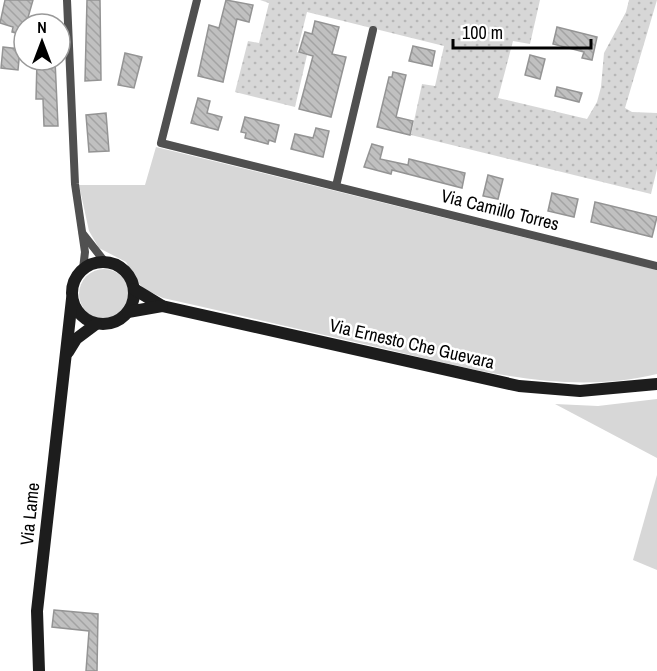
<svg xmlns="http://www.w3.org/2000/svg" width="657" height="671" font-family="'Archivo Narrow',sans-serif">
  <style>
    .grass { fill: #d7d7d7 }
    .park { fill: url(#park-dots) }
    .building { fill: url(#building-back-hatch); stroke: #949494; stroke-width: 1.5 }
    .lines { fill: none; stroke-linecap: round; stroke-linejoin: round }
    .street { stroke: #505050; stroke-width: 8 }
    .secondary { stroke: #1d1d1d; stroke-width: 12 }
    .labels { text-anchor: middle; stroke-width: 5; stroke-linejoin: round; paint-order: stroke }
    .street-label { font-size: 18px; fill: #000; stroke: #fff }
  </style>
  <defs>
    <pattern id="park-dots" width="8" height="8" patternUnits="userSpaceOnUse" patternTransform="scale(1.5)"><rect width="8" height="8" fill="#d7d7d7"/><path d="M2 2h.1M6 6h.1" fill="none" stroke="#b7b7b7" stroke-width="1.8" stroke-linecap="round"/></pattern>
    <pattern id="building-back-hatch" width="6" height="6" patternUnits="userSpaceOnUse" patternTransform="scale(1.5)"><rect width="6" height="6" fill="#c0c0c0"/><path d="M-1 5l2 2M0 0l6 6M5-1l2 2" fill="none" stroke="#a3a3a3"/></pattern>
  </defs>
  <rect width="100%" height="100%" fill="#fff"/>
  <g class="grass">
    <path d="M 156,147 L 657,270 L 657,374 C 564,397 468,368 377,347 C 306,331 235,314 163,298 L 146,290 L 138,283 L 126,262 L 99,248 L 89,231 L 79,185 L 145,185 Z"/>
    <circle cx="104" cy="294" r="25"/>
    <polygon points="657,399 657,458 555,404 598,406"/>
    <polygon points="657,475 657,570 633,560"/>
  </g>
  <polygon class="park" points="260,0 540,0 530,44 513,41 498,98 587,119 597,102 601,87 604,53 626,12 629,0 657,0 625,108 632,112 657,113 657,169 651,194 411,135 422,84 435,86 444,46 307,12 297,52 307,55 295,107 235,92 248,41 259,43 269,3"/>
  <g class="building">
    <polygon points="5,0 33,0 23,35 12,32 13,27 0,23"/>
    <polygon points="87,0 100,0 101,80 85,81"/>
    <polygon points="226,0 253,5 249,22 237,19 223,82 198,76 209,25 219,28"/>
    <polygon points="315,21 339,27 332,54 346,57 331,117 299,109 313,56 299,52 305,32 312,34"/>
    <polygon points="557,27 597,37 592,60 582,58 584,52 553,44"/>
    <polygon points="413,46 435,51 432,66 409,61"/>
    <polygon points="3,47 20,49 18,70 1,68"/>
    <polygon points="125,53 142,57 134,88 118,85"/>
    <polygon points="530,55 545,59 540,79 525,75"/>
    <polygon points="37,60 55,60 58,126 44,126 43,99 36,99"/>
    <polygon points="393,72 406,75 396,117 413,121 410,135 377,127 389,77 392,77"/>
    <polygon points="557,87 582,93 579,102 555,96"/>
    <polygon points="198,98 210,101 207,113 222,117 218,130 191,123"/>
    <polygon points="106,113 109,151 89,152 86,115"/>
    <polygon points="245,117 279,125 275,142 269,140 268,144 245,138 246,133 241,132"/>
    <polygon points="316,128 329,131 323,157 291,149 295,134 313,138"/>
    <polygon points="372,144 383,147 380,159 408,165 409,159 465,173 462,188 392,170 391,174 364,167"/>
    <polygon points="488,175 503,179 498,199 483,196"/>
    <polygon points="552,193 578,199 574,217 548,211"/>
    <polygon points="595,202 657,217 652,237 591,222"/>
    <polygon points="54,610 98,614 97,671 86,671 89,631 52,627"/>
  </g>
  <g class="lines">
    <g class="street">
      <polyline points="67,0 75,184 85,252 83,269"/>
      <polyline points="197,0 161,143 657,266"/>
      <polyline points="336,186 373,30"/>
      <polyline points="83,234 105,262"/>
    </g>
    <g class="secondary">
      <circle cx="103" cy="293" r="31"/>
      <polyline points="134,289 162,306 519,386 580,391 657,384"/>
      <polyline points="128,312 162,306"/>
      <polyline points="68,352 76,339 96,324"/>
      <polyline points="39,671 37,611 72,299"/>
    </g>
  </g>
  <g class="labels">
    <g class="street-label">
      <text transform="translate(500 210) rotate(14)" y="6">Via Camillo Torres</text>
      <text transform="translate(412 344) rotate(13)" y="6">Via Ernesto Che Guevara</text>
      <text transform="translate(30 514) rotate(-84)" y="6">Via Lame</text>
    </g>
  </g>
  <g transform="translate(42 42)"><circle r="28" fill="#ffffff" stroke="#999999" stroke-width="1.5"/>
  <path d="M0-4.5L10 22L0 15L-10 22Z" fill="#000000"/>
  <text y="-9" font-size="16" font-weight="bold" text-anchor="middle" fill="#000000">N</text>
  </g>
  <path d="M453 39v9h138v-9" fill="none" stroke="#000000" stroke-width="3"/>
  <text x="462" y="39" font-size="18" fill="#000000" stroke="#ffffff" stroke-width="4.5" paint-order="stroke">100 m</text>
</svg>
